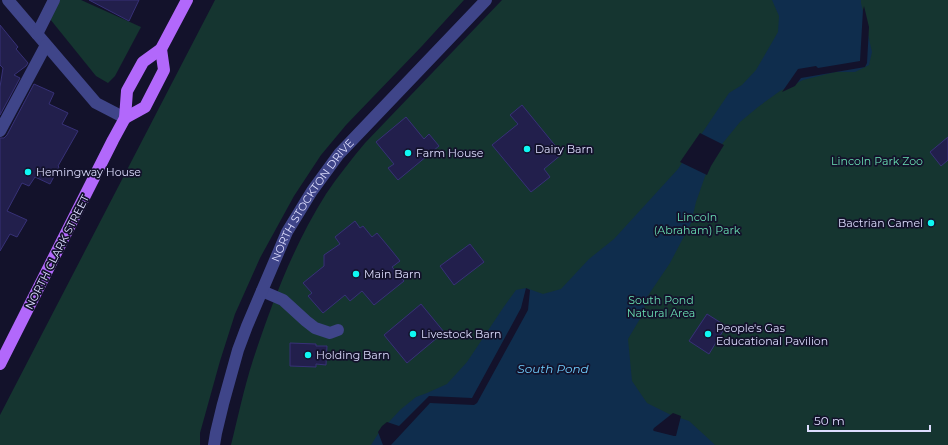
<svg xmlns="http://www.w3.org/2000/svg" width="948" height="445" font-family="Montserrat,sans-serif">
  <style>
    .green { fill: #153530 }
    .water { fill: #0f2d4d }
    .pier { fill: #13122b }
    .building { fill: #221f4c; stroke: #373177 }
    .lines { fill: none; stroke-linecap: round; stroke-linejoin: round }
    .minor { stroke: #3f4589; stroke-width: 12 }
    .major { stroke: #b268fb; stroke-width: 12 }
    .poi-dot { fill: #0ff8f3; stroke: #13122b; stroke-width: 1.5 }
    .labels { text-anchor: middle; stroke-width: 3.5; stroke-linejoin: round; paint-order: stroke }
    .poi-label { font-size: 11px; fill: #ddddfe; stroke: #13122b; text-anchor: start }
    .park-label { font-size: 11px; fill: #69deb2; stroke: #13122b }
    .street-label { font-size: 11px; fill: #ddddfe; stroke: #13122b }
    .water-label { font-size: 12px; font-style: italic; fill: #6ecbfb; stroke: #13122b }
  </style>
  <rect width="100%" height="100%" fill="#13122b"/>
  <g class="green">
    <polygon points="60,0 81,0 141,27 115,76 108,83 96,76 50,19"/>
    <polygon points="215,0 464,0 422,46 346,125 321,155 294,196 260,258 235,314 220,361 200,433 200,445 0,445 0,415"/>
    <path d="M 502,0 L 948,0 L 948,445 L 231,445 C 238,417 244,388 253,360 C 272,303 294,244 326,194 C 338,176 351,160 365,143 Z"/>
  </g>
  <polygon class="water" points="772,0 861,0 861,3 872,52 869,65 855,72 835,72 803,80 780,91 758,107 740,122 722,144 709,165 696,202 691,223 670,263 645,300 644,312 628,339 632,381 647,403 671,415 689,421 712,442 715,445 371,445 378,434 400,410 416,397 427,393 447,384 467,362 503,308 516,290 526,288 543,294 561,289 589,259 614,239 678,169 729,93 742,85 756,70 778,32 779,16"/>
  <g class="pier">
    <polygon points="864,6 869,27 867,63 865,67 801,78 795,86 782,92 798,69 816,66 818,68 860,61 863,10"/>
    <polygon points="700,133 724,145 711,166 707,175 680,162"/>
    <polygon points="526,288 530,290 528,310 477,403 474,405 430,403 391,445 383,445 378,432 382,426 387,422 399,426 429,396 472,398 521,308"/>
    <polygon points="673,413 681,416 676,436 674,436 654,431 653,430 654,428"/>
  </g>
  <g class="building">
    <polygon points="89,0 139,0 129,21"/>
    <polygon points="0,25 18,47 16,49 28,63 26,66 14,75 20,78 0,115 0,87 3,68 0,65"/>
    <polygon points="34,84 54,93 49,104 68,113 62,124 78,131 58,166 59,167 50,184 35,177 29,186 22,183 7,211 27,220 17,237 10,234 0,251 0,138 4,138 7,135"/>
    <polygon points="522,105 562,154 544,169 550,177 531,192 492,145 518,124 510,115"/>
    <polygon points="406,117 424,139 429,134 439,146 398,180 388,168 394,164 376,142"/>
    <polygon points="948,137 948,160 941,166 930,152"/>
    <polygon points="355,221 360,228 363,226 372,237 377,233 392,251 400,261 392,267 404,281 374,305 362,291 350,301 345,295 323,313 308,296 312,293 303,283 324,266 324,255 340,244 335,237"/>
    <polygon points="470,244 484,262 454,285 440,266"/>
    <polygon points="421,304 444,332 407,363 384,335"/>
    <polygon points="707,314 726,326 709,354 689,341"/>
    <polygon points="290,343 316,344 316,346 327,346 326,365 316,364 316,367 290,366"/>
  </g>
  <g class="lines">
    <g class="minor">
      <polyline points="8,0 96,103 125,118"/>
      <polyline points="37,34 54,0"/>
      <polyline points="0,131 46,45"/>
      <polyline points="262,291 283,300 306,321 315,328 330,333 338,330"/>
      <path id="s1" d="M 214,445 L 216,433 L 223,404 L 238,350 L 247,326 L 287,232 L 312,191 L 339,154 L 486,0"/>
    </g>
    <g class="major">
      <polyline points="125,118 145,107 164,70 161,49"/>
      <polyline points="0,364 113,140 125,118 127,91 143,62 161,49 187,0"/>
    </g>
  </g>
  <g class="poi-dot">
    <circle cx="527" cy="149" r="4"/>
    <circle cx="408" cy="153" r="4"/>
    <circle cx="28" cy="172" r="4"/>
    <circle cx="931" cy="223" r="4"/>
    <circle cx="356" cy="274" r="4"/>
    <circle cx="413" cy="334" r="4"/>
    <circle cx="708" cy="334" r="4"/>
    <circle cx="308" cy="355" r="4"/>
  </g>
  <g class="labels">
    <g class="poi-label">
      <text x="535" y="153">Dairy Barn</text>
      <text x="416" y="157">Farm House</text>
      <text x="36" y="176">Hemingway House</text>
      <text x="923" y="227" text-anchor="end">Bactrian Camel</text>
      <text x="364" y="278">Main Barn</text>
      <text x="716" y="332">People's Gas<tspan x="716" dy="13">Educational Pavilion</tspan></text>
      <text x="421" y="338">Livestock Barn</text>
      <text x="316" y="359">Holding Barn</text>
    </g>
    <g class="park-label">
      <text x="877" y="165">Lincoln Park Zoo</text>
      <text x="697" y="221">Lincoln<tspan x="697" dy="13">(Abraham) Park</tspan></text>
      <text x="661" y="304">South Pond<tspan x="661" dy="13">Natural Area</tspan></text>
    </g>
    <g class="street-label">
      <text dy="4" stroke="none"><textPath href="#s1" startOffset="266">NORTH STOCKTON DRIVE</textPath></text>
      <text transform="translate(57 252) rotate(-63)" y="4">NORTH CLARK STREET</text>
    </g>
    <g class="water-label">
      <text x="553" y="373">South Pond</text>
    </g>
  </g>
  <path d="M808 425v6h122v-6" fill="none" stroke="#ddddfe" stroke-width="2"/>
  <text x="814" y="425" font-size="12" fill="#ddddfe" stroke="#13122b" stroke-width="3" paint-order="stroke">50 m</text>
</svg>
